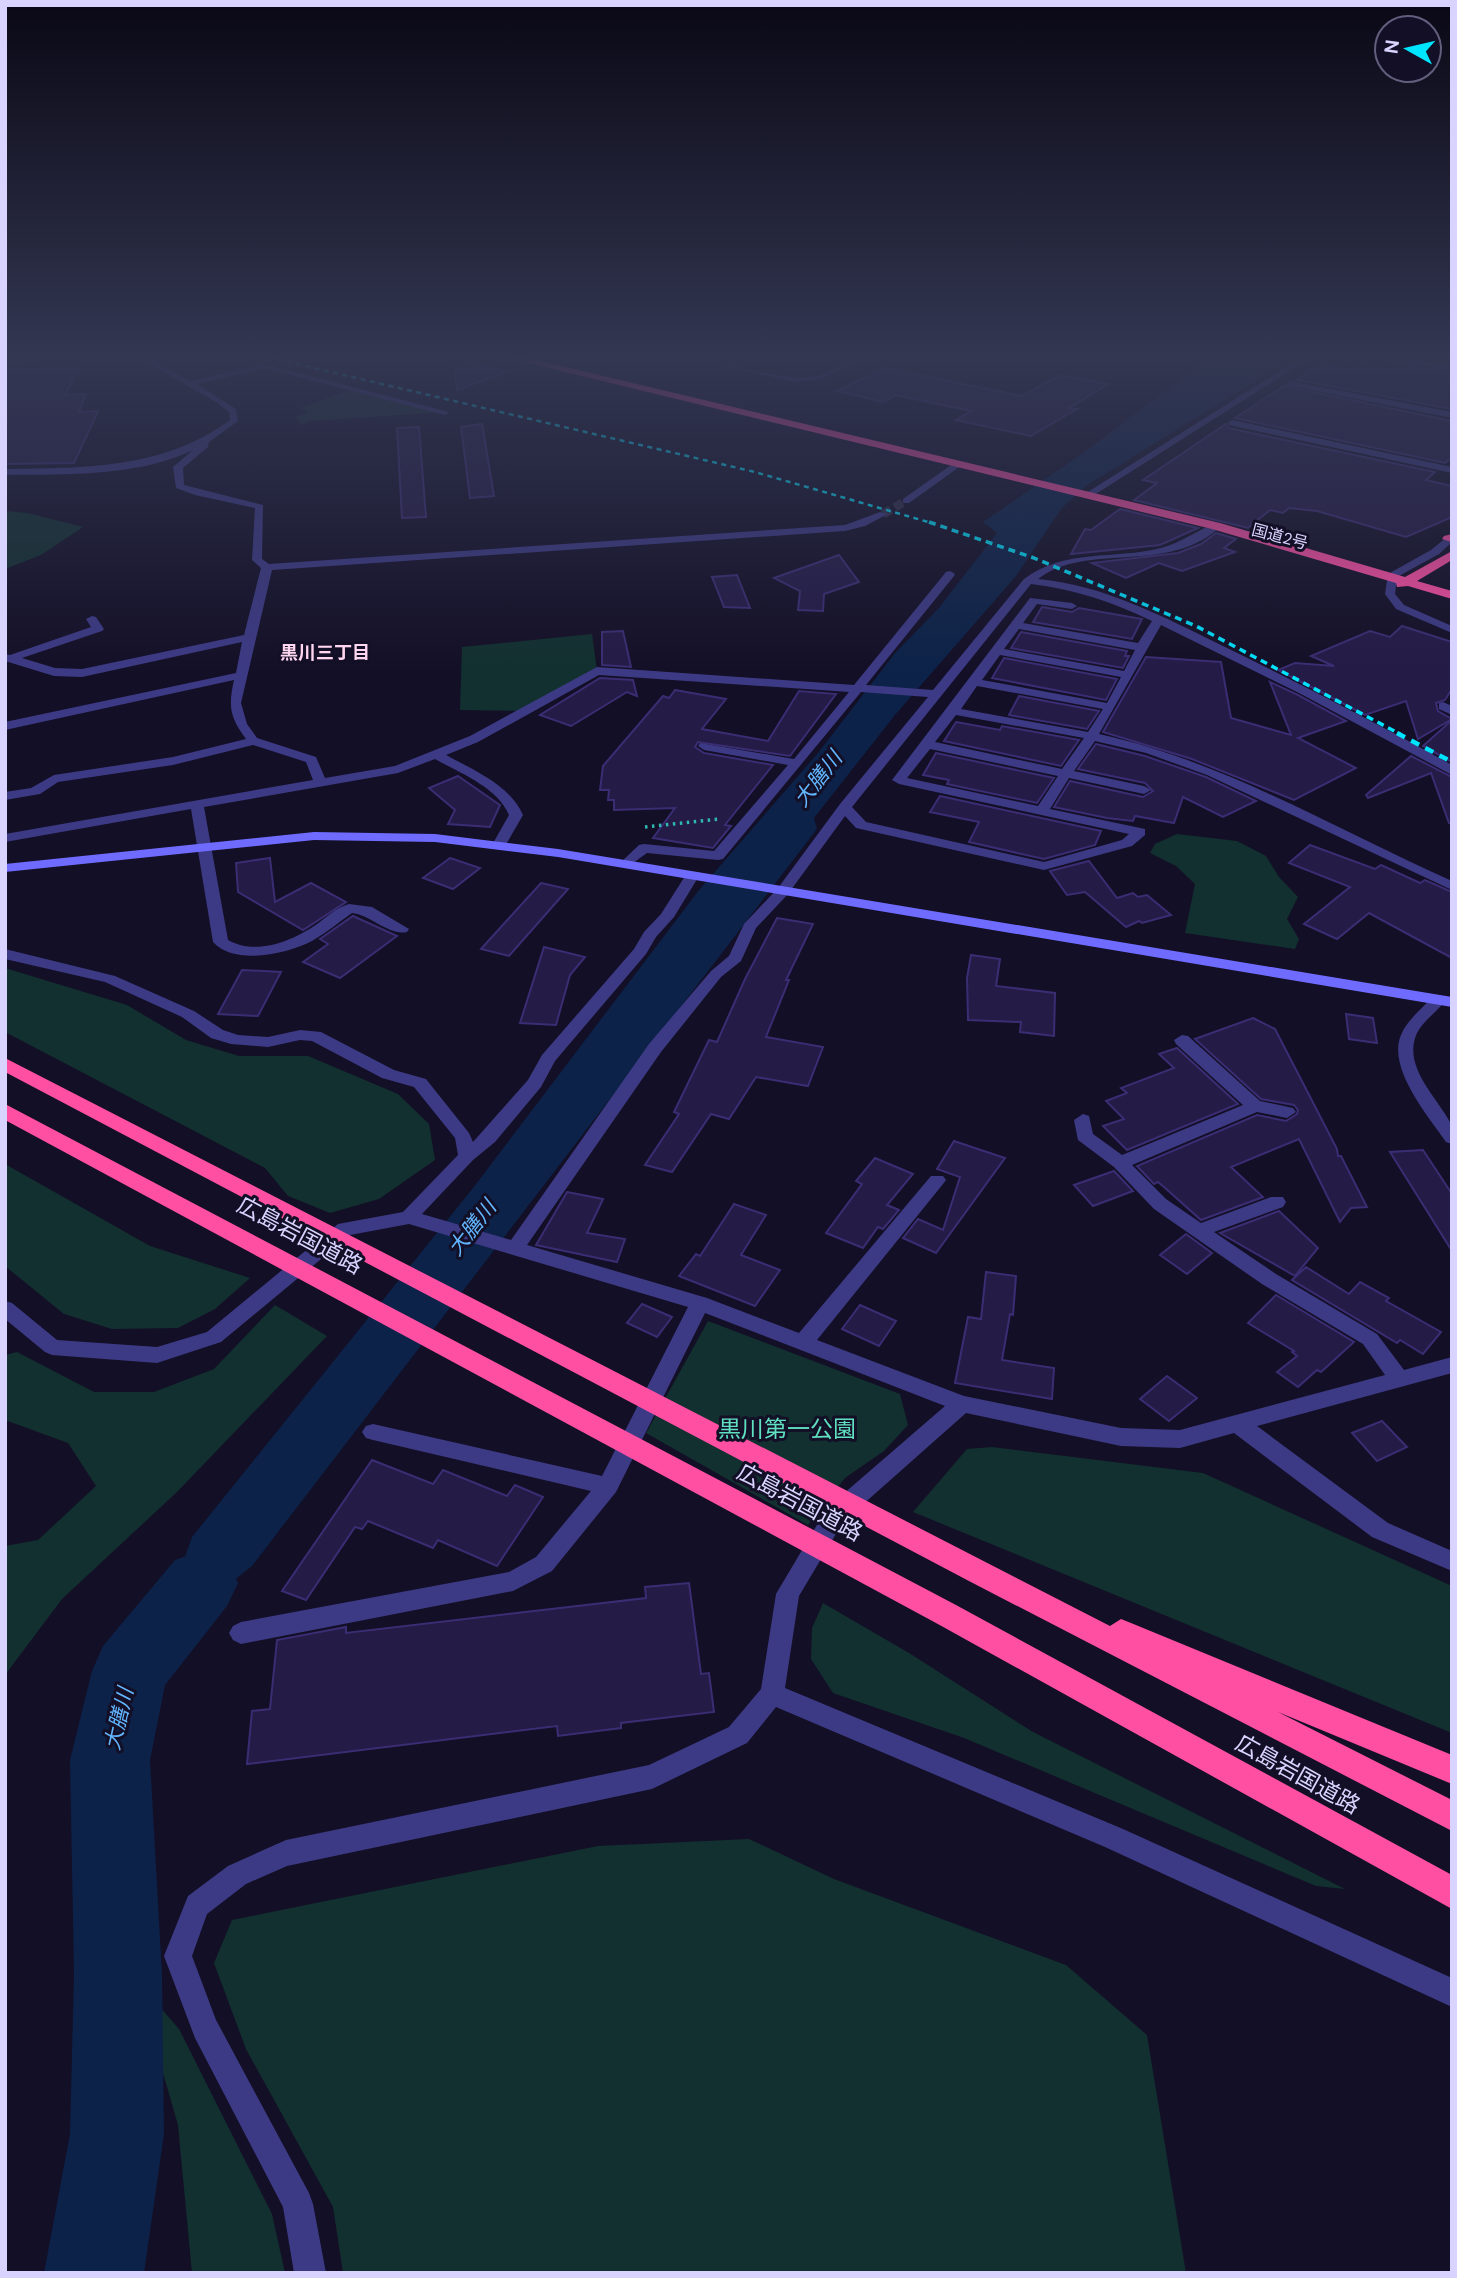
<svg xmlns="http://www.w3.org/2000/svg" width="1457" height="2278" font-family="'DM Sans','Noto Sans JP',sans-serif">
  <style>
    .green { fill: #12302f }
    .water { fill: #0c2248 }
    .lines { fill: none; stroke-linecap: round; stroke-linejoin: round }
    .river { fill: #0c2248; fill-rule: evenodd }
    .building { fill: #241b47; stroke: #3b2d73; stroke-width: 2 }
    .street-tunnel { stroke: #312d47; stroke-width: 9; stroke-dasharray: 9 4.5; stroke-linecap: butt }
    .path { stroke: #2fb8b0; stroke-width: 3.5; stroke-dasharray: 2.5 4.5; stroke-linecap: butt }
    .lane { fill: #3d3a85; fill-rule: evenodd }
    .street { fill: #3d3a85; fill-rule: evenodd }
    .secondary { fill: #6f6bff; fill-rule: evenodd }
    .highway { fill: #ff4fa3; fill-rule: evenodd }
    .rail-far2 { stroke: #00e5ff; stroke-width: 2.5; stroke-dasharray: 5 4.5; stroke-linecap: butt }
    .rail-far1 { stroke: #00e5ff; stroke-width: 3.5; stroke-dasharray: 7 5; stroke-linecap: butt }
    .rail { stroke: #00e5ff; stroke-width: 4.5; stroke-dasharray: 9 7; stroke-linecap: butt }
    .labels { text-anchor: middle; stroke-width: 6; stroke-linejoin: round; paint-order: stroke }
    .far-street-label { font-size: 16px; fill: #d9d4ff; stroke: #130f26 }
    .far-neighbourhood-label { font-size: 18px; font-weight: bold; fill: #ffd6f0; stroke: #130f26 }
    .water-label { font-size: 21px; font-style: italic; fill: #62b6ff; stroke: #130f26 }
    .near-street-label { font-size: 23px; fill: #d9d4ff; stroke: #130f26 }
    .near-park-label { font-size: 23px; fill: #5fe0c0; stroke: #130f26 }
  </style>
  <rect width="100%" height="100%" fill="#130f26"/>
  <g class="green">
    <polygon points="356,388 445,412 311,421 302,425 295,417 308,413 301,408"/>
    <polygon points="5,511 27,513 83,527 41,555 5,569"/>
    <polygon points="592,634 597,671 524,711 460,710 462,647"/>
    <polygon points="1177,834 1237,841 1266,856 1279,877 1298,897 1287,919 1299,939 1295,949 1185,933 1195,884 1176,866 1150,853 1155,844"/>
    <polygon points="5,968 127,1005 186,1040 239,1056 308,1056 398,1094 429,1124 435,1160 379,1199 330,1213 288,1196 265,1168 5,1032"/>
    <polygon points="5,1164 150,1246 250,1278 215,1309 178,1328 112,1329 64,1314 5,1266"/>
    <polygon points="275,1305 327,1336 177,1492 62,1599 5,1675 5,1546 38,1540 96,1486 68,1443 5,1420 5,1355 17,1352 94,1392 154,1392 214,1369"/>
    <polygon points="708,1321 900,1394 908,1425 884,1451 845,1478 808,1525 646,1433"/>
    <polygon points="992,1447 1203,1473 1452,1586 1452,1733 913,1512 967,1449"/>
    <polygon points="823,1603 909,1653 1033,1732 1345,1889 1316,1886 964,1738 833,1693 811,1659 812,1628"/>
    <polygon points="749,1839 834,1879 1066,1965 1147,2035 1186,2273 343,2273 333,2207 246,2049 214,1963 232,1920 598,1846"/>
    <polygon points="159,2006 179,2029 272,2214 285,2273 192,2273 178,2125 150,2028"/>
  </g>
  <polygon class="water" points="1213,355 1297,355 1086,486 1061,509 1016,576 895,715 814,818 817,829 252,1566 155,1643 192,1537 473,1188 699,890 818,753 895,653 938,609 997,533 983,522 1086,451"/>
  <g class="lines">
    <polygon class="river" points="201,1551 227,1560 238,1583 227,1606 165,1685 150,1760 162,1974 164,2134 144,2273 44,2273 70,2134 74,1974 70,1760 92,1671 103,1646 175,1560"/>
  </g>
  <g class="building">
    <polygon points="1372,357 1452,374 1452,409 1297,380 1320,364 1353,370"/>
    <polygon points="85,358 65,395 86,394 79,412 98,411 74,463 5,464 5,361"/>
    <polygon points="453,358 507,372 457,390"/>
    <polygon points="885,368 1022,396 1060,375 1108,384 1069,408 1077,409 1031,436 956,420 971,411 896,395 883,402 837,391"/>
    <polygon points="1284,386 1452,421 1452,457 1445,463 1235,418"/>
    <polygon points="482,424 494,496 470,498 461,427"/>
    <polygon points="1226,424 1228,428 1435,472 1426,480 1452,486 1452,517 1406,537 1317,511 1289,508 1283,513 1270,510 1248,528 1134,500 1157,483 1143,480"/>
    <polygon points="419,427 426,517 402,518 397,428"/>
    <polygon points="1120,509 1198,528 1160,545 1071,554 1085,529 1091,530"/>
    <polygon points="1216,533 1236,539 1224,548 1235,552 1182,571 1159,563 1126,578 1092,563 1178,553 1201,544"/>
    <polygon points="839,555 859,582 824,594 823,611 798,610 800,591 774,578"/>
    <polygon points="737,575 750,608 724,607 712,577"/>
    <polygon points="1042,607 1072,612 1079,608 1142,619 1132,639 1033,622"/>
    <polygon points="1402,626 1452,642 1452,689 1445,700 1436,703 1438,711 1452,719 1418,739 1406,701 1365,715 1278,670 1295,663 1334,666 1311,656 1370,631 1390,637"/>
    <polygon points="623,631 631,667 602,665 602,632"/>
    <polygon points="1021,632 1127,651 1125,656 1129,656 1123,668 1011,648"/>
    <polygon points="1146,657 1221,662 1231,718 1291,735 1270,682 1298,695 1346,721 1298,738 1356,768 1294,800 1192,759 1103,732"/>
    <polygon points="1004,658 1117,679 1106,700 992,678"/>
    <polygon points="600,678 633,680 637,696 627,692 571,726 540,715"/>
    <polygon points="675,690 726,699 702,729 768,741 799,691 836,694 790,756 698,742 695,747 704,753 773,765 725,825 731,826 713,848 653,838 675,808 614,810 614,800 608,800 609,790 600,790 603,766 663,696 669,698"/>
    <polygon points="1019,696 1099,711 1087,729 1009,715"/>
    <polygon points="1452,720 1452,762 1423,746"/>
    <polygon points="956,722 1000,730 1002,726 1079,740 1061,766 944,741"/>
    <polygon points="1096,744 1145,756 1206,777 1256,801 1223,817 1183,797 1174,823 1135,816 1133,821 1107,818 1054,807 1070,781 1143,797 1153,791 1145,783 1078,769"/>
    <polygon points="936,753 1054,778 1037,803 947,784 949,780 923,775"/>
    <polygon points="1411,756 1452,777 1452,822 1449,823 1431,773 1368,798 1366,795"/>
    <polygon points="458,776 500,805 490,827 448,824 455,810 429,788"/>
    <polygon points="940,796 1101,831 1095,845 1044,859 969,842 979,822 930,812"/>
    <polygon points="1310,845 1375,869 1381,865 1420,883 1425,880 1452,892 1452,958 1369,913 1337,939 1304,924 1350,887 1289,863"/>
    <polygon points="270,858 275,902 311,883 346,902 303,930 238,892 236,863"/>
    <polygon points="450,858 480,868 453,889 423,878"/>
    <polygon points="1089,861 1117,898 1133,893 1138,897 1147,895 1171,915 1142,923 1139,921 1126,927 1085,892 1067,895 1050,871"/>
    <polygon points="541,883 568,889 509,956 481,949"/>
    <polygon points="353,916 397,936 340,978 303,962 328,944 320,939"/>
    <polygon points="777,918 813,924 786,980 789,980 766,1037 823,1047 808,1086 756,1077 729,1119 711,1114 672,1172 645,1165 679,1114 674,1112 709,1040 717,1042 745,979"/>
    <polygon points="544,947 585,957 570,975 556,1025 520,1023"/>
    <polygon points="971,955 1000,959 996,986 1055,993 1054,1036 1020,1032 1021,1022 968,1020 967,978"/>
    <polygon points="242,970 281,972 258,1016 218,1014"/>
    <polygon points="1346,1014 1373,1018 1377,1043 1349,1039"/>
    <polygon points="1253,1018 1275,1029 1337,1149 1338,1156 1341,1156 1367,1207 1351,1208 1340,1222 1299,1139 1231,1167 1263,1197 1201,1220 1164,1187 1158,1182 1154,1184 1137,1166 1257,1115 1286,1121 1297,1114 1298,1110 1294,1105 1261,1099 1195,1039"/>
    <polygon points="1177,1048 1238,1104 1127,1150 1103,1126 1124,1119 1106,1101 1127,1093 1121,1088 1174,1068 1159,1054"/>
    <polygon points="954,1141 1005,1158 936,1253 903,1238 918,1219 943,1230 960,1177 937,1169"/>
    <polygon points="1423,1150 1452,1194 1452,1251 1390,1152"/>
    <polygon points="875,1158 913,1174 887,1205 899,1210 883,1229 878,1227 863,1248 826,1233 862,1184 856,1181"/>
    <polygon points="1114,1171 1133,1191 1093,1206 1074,1185"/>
    <polygon points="567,1192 603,1199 587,1233 625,1239 617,1262 536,1245"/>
    <polygon points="734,1204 766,1215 741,1255 780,1270 755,1306 679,1276 696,1254 700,1256"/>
    <polygon points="1279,1211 1318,1248 1295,1276 1220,1233"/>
    <polygon points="1186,1234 1212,1253 1187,1274 1160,1255"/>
    <polygon points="1306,1267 1349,1294 1360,1282 1389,1298 1386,1301 1441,1332 1423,1354 1400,1340 1397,1343 1292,1280"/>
    <polygon points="986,1272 1016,1276 1013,1315 1010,1314 1002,1360 1054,1368 1052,1399 955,1383 968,1317 981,1319"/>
    <polygon points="1276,1295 1354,1342 1321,1372 1317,1370 1298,1387 1277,1372 1297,1356 1292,1352 1294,1351 1248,1323"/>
    <polygon points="642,1304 672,1317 657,1337 627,1323"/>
    <polygon points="860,1305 896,1321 879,1346 842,1329"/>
    <polygon points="1167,1376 1197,1398 1169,1421 1140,1399"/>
    <polygon points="1382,1421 1407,1447 1377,1461 1352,1433"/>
    <polygon points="372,1460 433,1484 443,1470 507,1496 515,1485 543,1497 497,1566 438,1540 433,1548 368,1521 362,1529 355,1527 306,1600 282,1591"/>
    <polygon points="689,1583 701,1674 709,1673 714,1712 621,1723 621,1728 558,1736 557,1726 247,1764 252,1711 270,1709 277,1640 346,1627 346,1633 646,1598 645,1587"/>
  </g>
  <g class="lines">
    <polyline class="street-tunnel" points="883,514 906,501"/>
    <polyline class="path" points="645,827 720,819"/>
    <path class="lane" d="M 679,355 L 692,355 C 725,363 786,383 817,376 C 836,372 852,355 873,355 L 821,379 L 794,382 Z"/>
    <g class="street">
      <path d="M 133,355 L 144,355 L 190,381 L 260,365 L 272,366 L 449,412 L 445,415 L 272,370 L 260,369 L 197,384 L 236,409 L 238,421 L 209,442 L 208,447 L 183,468 L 184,485 L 263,505 L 262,559 L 269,564 L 845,525 L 880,512 L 888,514 L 865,526 L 845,531 L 272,570 L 241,703 L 247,724 L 257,738 L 316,757 L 325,778 L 395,766 L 470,736 L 597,667 L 854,685 L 946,572 L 950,571 L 955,574 L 954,576 L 866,685 L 933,690 L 1024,579 C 1065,548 1114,560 1161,548 C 1181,543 1197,530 1216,523 L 1221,526 C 1169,576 1087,541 1038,579 C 1104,585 1164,617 1223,646 C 1301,684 1377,723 1452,765 L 1452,775 L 1299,693 L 1161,625 L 1099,734 C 1226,762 1335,829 1452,881 L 1452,890 L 1207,775 L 1146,753 L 1095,741 L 1074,771 L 1144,786 L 1151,790 L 1144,794 L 1069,778 L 1050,809 L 1145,829 L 1145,835 L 1132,846 L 1044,870 L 856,828 L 845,816 L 788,894 L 756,928 L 741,961 L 721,977 L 661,1052 L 527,1245 L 707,1298 L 799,1333 L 931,1176 L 943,1176 L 946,1180 L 943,1184 L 817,1340 L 964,1396 L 1121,1428 L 1180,1430 L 1385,1375 L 1363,1344 L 1262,1284 L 1154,1209 L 1114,1167 L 1078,1140 L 1074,1120 L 1083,1114 L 1089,1116 L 1093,1134 L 1122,1155 L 1243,1105 L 1176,1044 L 1174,1040 L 1182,1035 L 1188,1036 L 1260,1101 L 1293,1108 L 1296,1112 L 1287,1118 L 1257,1112 L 1132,1165 L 1166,1199 L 1201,1223 L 1271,1197 L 1283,1197 L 1286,1202 L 1283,1207 L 1214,1232 L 1276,1274 L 1377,1334 L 1404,1370 L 1452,1357 L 1452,1373 L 1257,1426 L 1388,1523 L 1452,1551 L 1452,1571 L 1372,1537 L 1234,1433 L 1180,1448 L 1121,1446 L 966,1413 L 843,1522 L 799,1596 L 785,1688 L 1123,1829 L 1452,1978 L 1452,2007 L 1105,1847 L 776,1707 L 747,1743 L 652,1789 L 287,1866 L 246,1884 L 207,1914 L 192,1956 L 216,2020 L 309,2193 L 313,2204 L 326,2273 L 294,2273 L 283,2207 L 195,2038 L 164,1956 L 188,1896 L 228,1866 L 286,1840 L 649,1765 L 729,1727 L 761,1689 L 776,1594 L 827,1508 L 945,1406 L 705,1313 L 616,1492 L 552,1571 L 513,1591 L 241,1644 L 233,1640 L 229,1633 L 233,1626 L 241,1622 L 509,1572 L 536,1557 L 591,1491 L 373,1440 L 366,1438 L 362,1432 L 366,1426 L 373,1424 L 602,1476 L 688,1307 L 409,1224 L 350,1235 L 221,1342 L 157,1363 L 52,1355 L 45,1352 L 5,1319 L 5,1301 L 12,1303 L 57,1340 L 157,1347 L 207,1332 L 338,1224 L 403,1212 L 458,1155 L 455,1138 L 414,1087 L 382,1078 L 312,1041 L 300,1040 L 268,1047 L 231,1044 L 211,1038 L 182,1017 L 105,982 L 5,959 L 5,949 L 115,976 L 194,1011 L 223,1030 L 238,1035 L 268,1037 L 300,1030 L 321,1032 L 394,1070 L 426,1079 L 469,1133 L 473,1142 L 528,1080 L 542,1055 L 634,949 L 644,932 L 661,914 L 687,873 L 697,873 L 699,876 L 674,917 L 656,937 L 646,954 L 555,1061 L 541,1087 L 495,1142 L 473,1160 L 422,1214 L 511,1240 L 649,1044 L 711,971 L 729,956 L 744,924 L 778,888 L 840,804 L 928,697 L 861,692 L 723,859 L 718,860 L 647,853 L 626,868 L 619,864 L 639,845 L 644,844 L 714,851 L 788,765 L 704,750 L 698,746 L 700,743 L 794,759 L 849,692 L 599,675 L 478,742 L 446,755 C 473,770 509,784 523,815 L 504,848 L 499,849 L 492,845 L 509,815 C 497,787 460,773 435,759 L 398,773 L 204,807 L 228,940 C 256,956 293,941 317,924 C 327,917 337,907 349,904 L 372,907 L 409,929 L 407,932 C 389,936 371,915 352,913 C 339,922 326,933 312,941 C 287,954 235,966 213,942 L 191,809 L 5,842 L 5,834 L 313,780 L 306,762 L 253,745 L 173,765 L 58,782 L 40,794 L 5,800 L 5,792 L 31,788 L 54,775 L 173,757 L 246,739 C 230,717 228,707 234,680 L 5,730 L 5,722 L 236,673 L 242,642 L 82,677 L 54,676 L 5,661 L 5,654 L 10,655 L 91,627 L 86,619 L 92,616 L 96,617 L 104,629 L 102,631 L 22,658 L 55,668 L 82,669 L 244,635 L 261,568 L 252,560 L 255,508 L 195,495 L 176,488 L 173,467 L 193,450 C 137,477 66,474 5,475 L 5,469 C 84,468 164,469 230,420 L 229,412 L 216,402 ZM 1031,584 C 1074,589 1113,602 1152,621 L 1138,643 L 1023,623 L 1037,604 L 1072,609 L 1077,606 L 1072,603 L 1030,598 L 892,780 L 899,784 L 1129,834 L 1122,840 L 1044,862 L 866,822 L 852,807 ZM 1019,629 L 1135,650 L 1124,671 L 1004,649 ZM 1000,655 L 1121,677 L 1107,703 L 982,680 ZM 977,686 L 1103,709 L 1088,732 L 961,709 ZM 956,715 L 1084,738 L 1062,769 L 935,742 ZM 930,749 L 1058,776 L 1038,806 L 907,778 Z"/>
      <polygon points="1305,355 1315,355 1091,497 1083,495"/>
      <polygon points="1374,355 1393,355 1452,367 1452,371"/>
      <polygon points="1289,381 1452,412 1452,418 1286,385"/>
      <polygon points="1232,420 1452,467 1452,473 1229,425 1228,423"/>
      <polygon points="954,463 962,465 909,503 903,503 903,499"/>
      <polygon points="1452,533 1452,542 1439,554 1397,577 1395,594 1404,605 1452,626 1452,633 1396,609 1385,594 1388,574 1431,550"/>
      <polygon points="1443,702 1452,706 1452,715 1439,709 1439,703"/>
      <path d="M 1438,995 L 1446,1000 C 1438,1011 1423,1021 1417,1033 C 1402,1066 1436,1096 1450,1122 C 1453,1128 1452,1137 1452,1144 L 1446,1142 C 1428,1116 1387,1068 1401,1035 C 1407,1020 1422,1009 1432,997 Z"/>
    </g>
    <polygon class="secondary" points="314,832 435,834 558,849 1452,997 1452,1007 558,857 435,842 314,840 5,872 5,864"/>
    <g class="highway">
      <polygon points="496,355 515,355 1220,523 1405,577 1452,551 1452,560 1417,581 1452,591 1452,599 1408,586 1397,587 1396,583 1212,529"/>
      <polygon points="1452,534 1452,542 1442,539 1444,536"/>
      <polygon points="5,1058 1110,1626 1121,1619 1131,1623 1452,1755 1452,1784 1278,1712 1452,1800 1452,1831 967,1580 5,1072"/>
      <polygon points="5,1104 956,1605 1452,1875 1452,1909 936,1623 5,1120"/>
    </g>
    <polyline class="rail-far2" points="259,355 755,472 935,524"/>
    <polyline class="rail-far1" points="929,522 1034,558 1196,626 1400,734"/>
    <polyline class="rail" points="1397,733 1452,762"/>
  </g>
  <linearGradient id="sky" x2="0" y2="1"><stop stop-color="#0a0815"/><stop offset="0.53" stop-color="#333752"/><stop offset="1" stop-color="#333752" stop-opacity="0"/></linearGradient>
  <rect width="1457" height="674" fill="url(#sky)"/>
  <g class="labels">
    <g class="far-street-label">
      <text transform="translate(1280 536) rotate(15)" y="6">国道2号</text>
    </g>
    <g class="far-neighbourhood-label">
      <text x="325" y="659">黒川三丁目</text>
    </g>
    <g class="water-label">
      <text transform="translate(818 779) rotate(-52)" y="7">大膳川</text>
      <text transform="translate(472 1228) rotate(-52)" y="7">大膳川</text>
      <text transform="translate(119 1719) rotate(-77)" y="7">大膳川</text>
    </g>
    <g class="near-street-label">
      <text transform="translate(300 1235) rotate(28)" y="8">広島岩国道路</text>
      <text transform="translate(800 1502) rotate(28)" y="8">広島岩国道路</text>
      <text transform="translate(1298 1774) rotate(29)" y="8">広島岩国道路</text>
    </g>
    <g class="near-park-label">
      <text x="787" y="1437">黒川第一公園</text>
    </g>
  </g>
  <rect width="1457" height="2278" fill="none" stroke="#d9d4ff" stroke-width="14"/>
  <g transform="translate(1408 49) rotate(278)"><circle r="33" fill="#130f26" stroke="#625e7d" stroke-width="2"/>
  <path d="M0-5L12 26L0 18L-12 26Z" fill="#00e5ff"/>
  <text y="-10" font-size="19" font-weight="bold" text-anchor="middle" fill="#d9d4ff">N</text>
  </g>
</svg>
